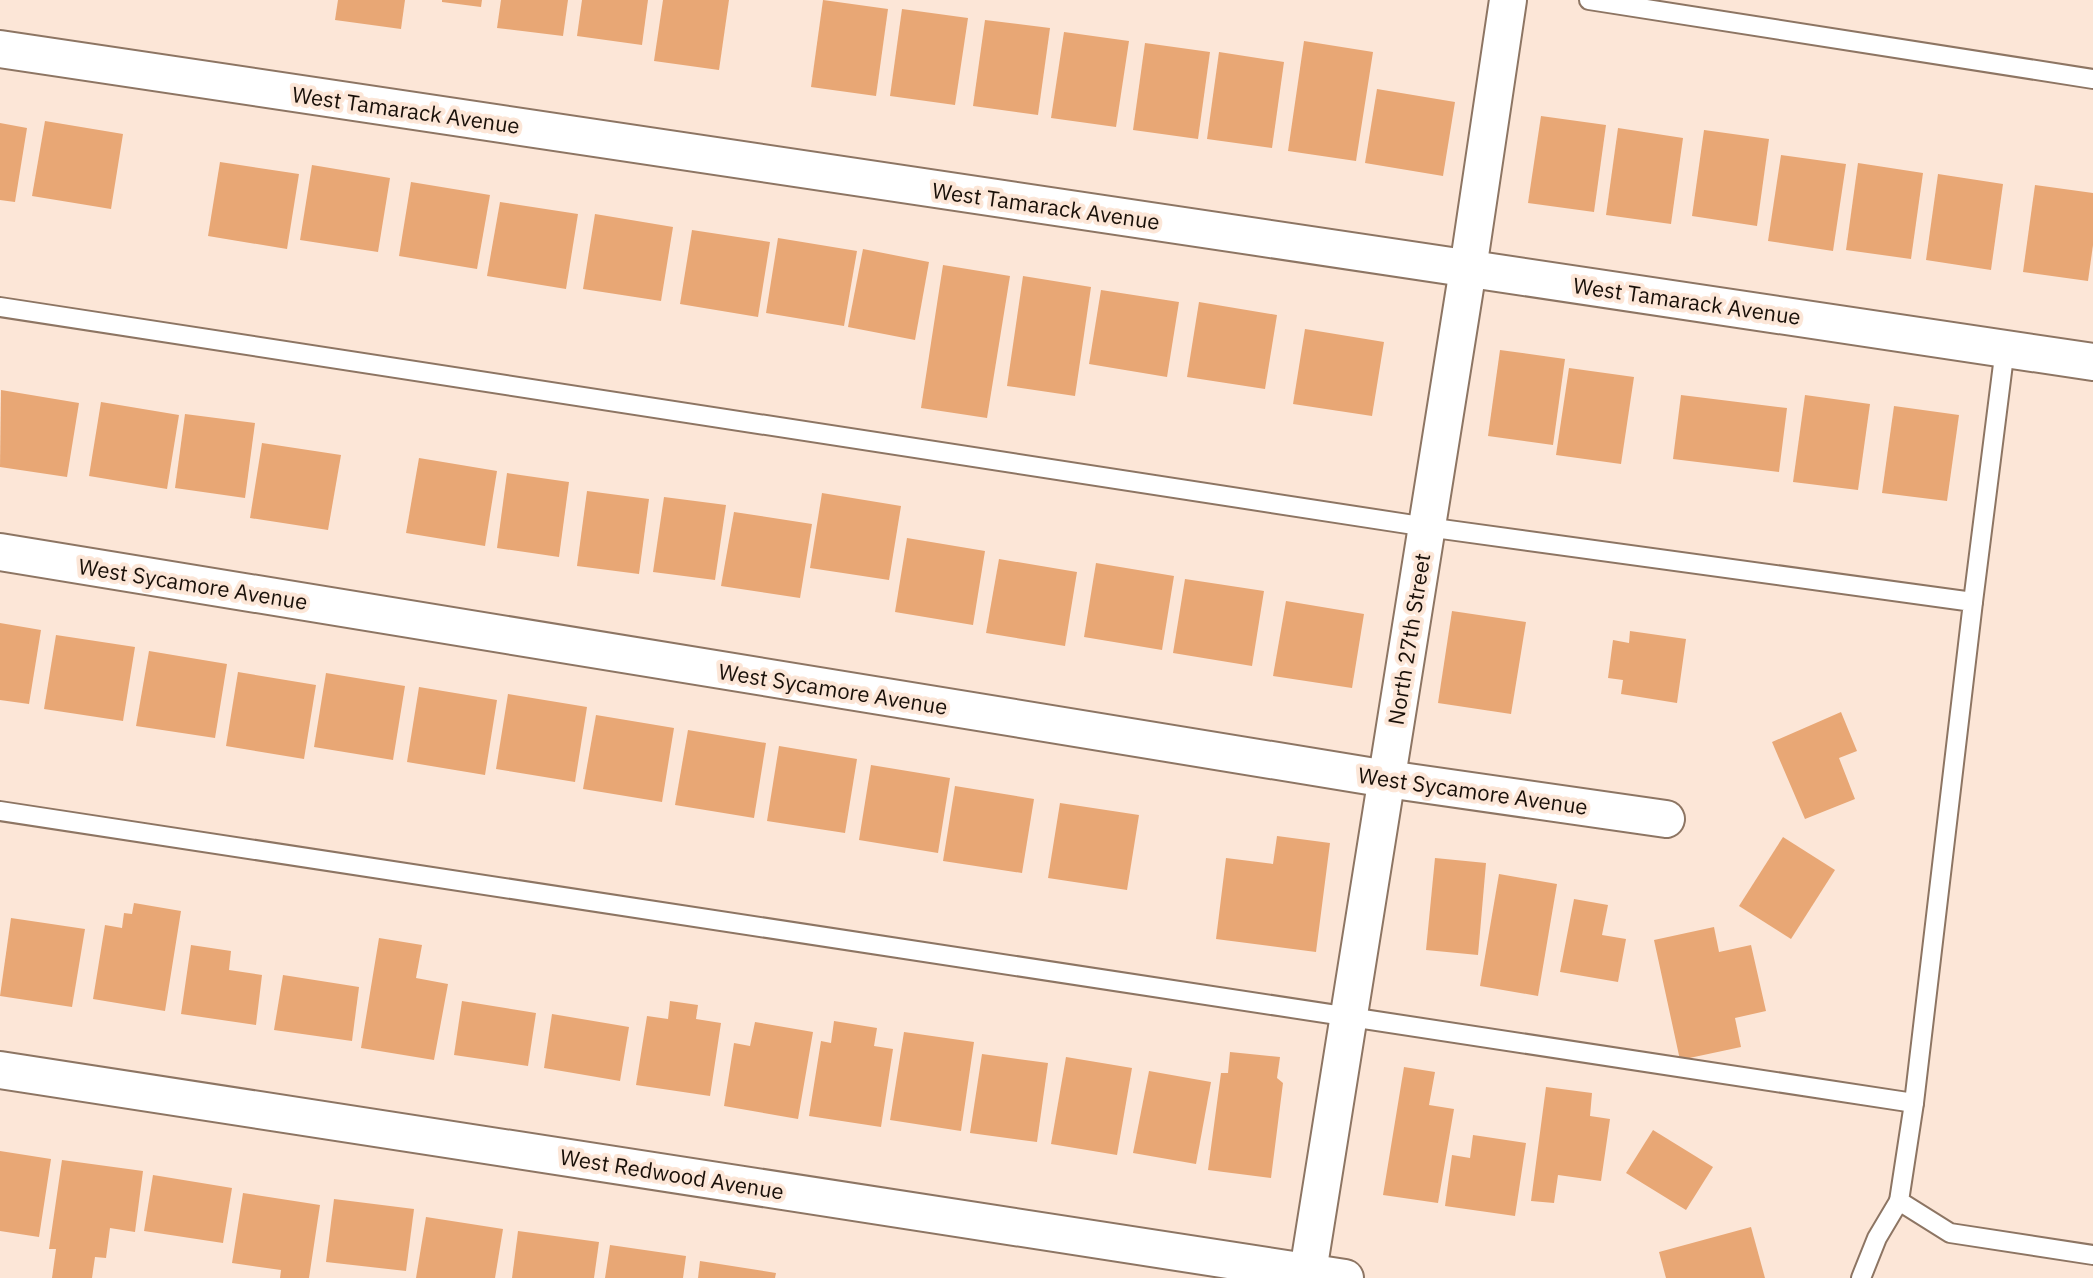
<svg xmlns="http://www.w3.org/2000/svg" width="2093" height="1278" font-family="'IBM Plex Sans',sans-serif">
  <style>
    .building { fill: #e8a775 }
    .lines { fill: none; stroke-linecap: round; stroke-linejoin: round }
    .lane-casing { stroke: #8d7563; stroke-width: 22 }
    .street-casing { stroke: #8d7563; stroke-width: 40 }
    .lane { stroke: #fff; stroke-width: 18 }
    .street { stroke: #fff; stroke-width: 36 }
    .labels { text-anchor: middle; stroke-width: 8; stroke-linejoin: round; paint-order: stroke }
    .street-label { font-size: 22px; fill: #191009; stroke: #fce6d7 }
  </style>
  <rect width="100%" height="100%" fill="#fce6d7"/>
  <g class="building">
    <polygon points="338,0 405,0 401,29 335,20"/>
    <polygon points="442,0 482,0 481,7 442,2"/>
    <polygon points="501,0 568,0 563,36 497,28"/>
    <polygon points="582,0 648,0 642,45 577,36"/>
    <polygon points="663,0 729,0 719,70 654,61"/>
    <polygon points="823,0 888,9 876,96 811,87"/>
    <polygon points="902,9 968,18 955,105 890,96"/>
    <polygon points="985,20 1050,28 1038,115 973,106"/>
    <polygon points="1064,32 1129,41 1116,127 1051,118"/>
    <polygon points="1304,41 1373,52 1356,161 1288,151"/>
    <polygon points="1145,43 1210,52 1198,139 1133,130"/>
    <polygon points="1219,52 1284,62 1272,148 1207,139"/>
    <polygon points="1377,89 1455,102 1443,176 1365,163"/>
    <polygon points="1541,116 1606,125 1594,212 1528,203"/>
    <polygon points="45,121 123,134 111,209 32,196"/>
    <polygon points="0,123 27,128 15,202 0,200"/>
    <polygon points="1618,128 1683,138 1671,224 1606,215"/>
    <polygon points="1704,130 1769,139 1757,226 1692,216"/>
    <polygon points="1781,155 1846,164 1833,251 1768,241"/>
    <polygon points="220,162 299,174 287,249 208,236"/>
    <polygon points="1858,163 1923,173 1911,259 1846,250"/>
    <polygon points="312,165 390,178 378,252 300,240"/>
    <polygon points="1938,174 2003,184 1991,270 1926,260"/>
    <polygon points="411,182 490,195 477,269 399,256"/>
    <polygon points="2035,185 2093,193 2093,245 2088,281 2023,272"/>
    <polygon points="500,202 578,214 566,289 487,276"/>
    <polygon points="595,214 673,227 661,301 583,289"/>
    <polygon points="692,230 770,242 758,317 680,304"/>
    <polygon points="778,238 857,251 844,326 766,313"/>
    <polygon points="863,249 929,262 915,340 848,327"/>
    <polygon points="943,265 1010,276 987,418 921,408"/>
    <polygon points="1023,276 1091,287 1075,396 1007,386"/>
    <polygon points="1101,290 1179,302 1167,377 1089,364"/>
    <polygon points="1199,302 1277,315 1265,389 1187,377"/>
    <polygon points="1305,329 1384,342 1372,416 1293,404"/>
    <polygon points="1500,350 1565,359 1553,445 1488,436"/>
    <polygon points="1569,368 1634,377 1621,464 1556,455"/>
    <polygon points="1,390 79,403 67,477 0,467"/>
    <polygon points="1681,395 1787,408 1779,472 1673,459"/>
    <polygon points="1805,395 1870,404 1858,490 1793,482"/>
    <polygon points="101,402 179,415 167,489 89,476"/>
    <polygon points="1894,406 1959,415 1947,501 1882,493"/>
    <polygon points="185,414 255,423 245,498 175,488"/>
    <polygon points="262,443 341,455 328,530 250,518"/>
    <polygon points="419,458 497,471 485,546 406,533"/>
    <polygon points="507,473 569,482 559,557 497,548"/>
    <polygon points="587,491 649,499 639,574 577,566"/>
    <polygon points="822,493 901,506 889,580 810,568"/>
    <polygon points="664,497 726,505 715,580 653,572"/>
    <polygon points="734,512 812,524 800,598 721,586"/>
    <polygon points="907,538 985,551 973,625 895,612"/>
    <polygon points="999,559 1077,572 1065,646 986,633"/>
    <polygon points="1096,563 1174,576 1162,650 1084,637"/>
    <polygon points="1185,579 1264,591 1252,666 1173,653"/>
    <polygon points="1286,601 1364,614 1352,688 1273,676"/>
    <polygon points="1452,611 1526,622 1511,714 1438,703"/>
    <polygon points="0,623 41,630 29,704 0,700"/>
    <polygon points="1630,631 1686,639 1677,703 1621,694 1623,680 1608,678 1613,640 1629,643"/>
    <polygon points="56,635 135,647 123,721 44,709"/>
    <polygon points="149,651 227,664 215,738 136,726"/>
    <polygon points="238,672 316,685 304,759 226,746"/>
    <polygon points="326,673 405,686 393,760 314,747"/>
    <polygon points="419,687 497,700 485,775 407,762"/>
    <polygon points="508,694 587,707 575,782 496,769"/>
    <polygon points="1841,712 1857,751 1839,758 1855,799 1805,819 1772,742"/>
    <polygon points="596,715 674,728 662,802 583,789"/>
    <polygon points="688,730 766,743 754,818 675,805"/>
    <polygon points="779,746 857,759 845,833 767,821"/>
    <polygon points="871,765 950,778 938,853 859,840"/>
    <polygon points="955,786 1034,799 1022,873 943,861"/>
    <polygon points="1060,803 1139,815 1127,890 1048,878"/>
    <polygon points="1277,836 1330,843 1316,952 1216,939 1226,858 1273,864"/>
    <polygon points="1783,837 1835,870 1791,939 1739,906"/>
    <polygon points="1435,858 1486,863 1478,955 1426,950"/>
    <polygon points="1499,874 1557,884 1538,996 1480,986"/>
    <polygon points="1574,899 1608,905 1602,935 1626,939 1618,982 1560,972"/>
    <polygon points="134,903 181,911 165,1011 93,999 105,925 122,928 124,913 132,914"/>
    <polygon points="11,918 85,929 72,1007 0,996"/>
    <polygon points="1714,927 1719,952 1751,945 1766,1011 1735,1018 1741,1047 1680,1060 1654,940"/>
    <polygon points="379,938 422,945 416,978 448,984 434,1060 361,1048"/>
    <polygon points="191,945 231,951 229,970 262,975 256,1025 181,1014"/>
    <polygon points="283,975 359,987 352,1041 274,1030"/>
    <polygon points="462,1001 536,1013 528,1066 454,1055"/>
    <polygon points="670,1001 698,1005 696,1019 721,1023 710,1096 636,1085 647,1016 668,1019"/>
    <polygon points="552,1014 629,1027 620,1081 544,1068"/>
    <polygon points="834,1021 877,1028 874,1046 893,1049 881,1127 809,1116 821,1041 831,1043"/>
    <polygon points="755,1022 813,1032 798,1119 724,1106 734,1043 750,1046"/>
    <polygon points="904,1032 974,1042 961,1131 890,1120"/>
    <polygon points="1230,1052 1280,1057 1277,1078 1283,1083 1271,1178 1208,1170 1221,1073 1228,1073"/>
    <polygon points="982,1054 1048,1063 1037,1142 970,1133"/>
    <polygon points="1066,1057 1132,1068 1117,1155 1051,1144"/>
    <polygon points="1404,1067 1435,1072 1429,1105 1454,1109 1438,1203 1383,1195"/>
    <polygon points="1149,1071 1211,1082 1196,1164 1133,1153"/>
    <polygon points="1546,1087 1592,1093 1590,1116 1610,1119 1601,1181 1558,1175 1554,1203 1531,1201"/>
    <polygon points="1653,1130 1713,1167 1686,1210 1626,1173"/>
    <polygon points="1473,1135 1526,1143 1515,1216 1445,1206 1452,1155 1470,1158"/>
    <polygon points="0,1151 51,1159 39,1237 0,1231"/>
    <polygon points="62,1160 143,1171 135,1232 110,1228 106,1258 95,1257 92,1278 52,1278 56,1249 49,1249"/>
    <polygon points="153,1175 232,1188 223,1243 144,1231"/>
    <polygon points="243,1193 320,1205 309,1278 280,1278 281,1270 232,1263"/>
    <polygon points="334,1199 414,1209 406,1271 326,1262"/>
    <polygon points="426,1217 503,1229 495,1278 416,1278"/>
    <polygon points="1751,1227 1765,1278 1666,1278 1659,1252"/>
    <polygon points="518,1231 599,1242 594,1278 512,1278"/>
    <polygon points="610,1245 686,1256 683,1278 605,1278"/>
    <polygon points="700,1261 776,1273 775,1278 698,1278"/>
  </g>
  <g class="lines">
    <g class="lane-casing">
      <g id="lane">
        <polyline points="1589,0 2093,79"/>
        <polyline points="0,307 1427,527 1973,602 1914,1103 1899,1201 1950,1233 2093,1255"/>
        <polyline points="1973,602 2005,348"/>
        <polyline points="0,811 1914,1103"/>
        <polyline points="1861,1278 1877,1238 1899,1201"/>
      </g>
    </g>
    <g class="street-casing">
      <g id="street">
        <polyline points="0,49 2093,362"/>
        <polyline points="0,552 1387,779 1666,819"/>
        <polyline points="0,1070 1345,1278"/>
        <polyline points="1307,1278 1468,269 1508,0"/>
      </g>
    </g>
    <use href="#lane" class="lane"/>
    <use href="#street" class="street"/>
  </g>
  <g class="labels">
    <g class="street-label">
      <text transform="translate(406 110) rotate(8)" y="8">West Tamarack Avenue</text>
      <text transform="translate(1046 206) rotate(8)" y="8">West Tamarack Avenue</text>
      <text transform="translate(1687 301) rotate(8)" y="8">West Tamarack Avenue</text>
      <text transform="translate(193 584) rotate(9)" y="8">West Sycamore Avenue</text>
      <text transform="translate(1409 639) rotate(-81)" y="8">North 27th Street</text>
      <text transform="translate(833 689) rotate(9)" y="8">West Sycamore Avenue</text>
      <text transform="translate(1473 791) rotate(8)" y="8">West Sycamore Avenue</text>
      <text transform="translate(672 1174) rotate(9)" y="8">West Redwood Avenue</text>
    </g>
  </g>
</svg>
